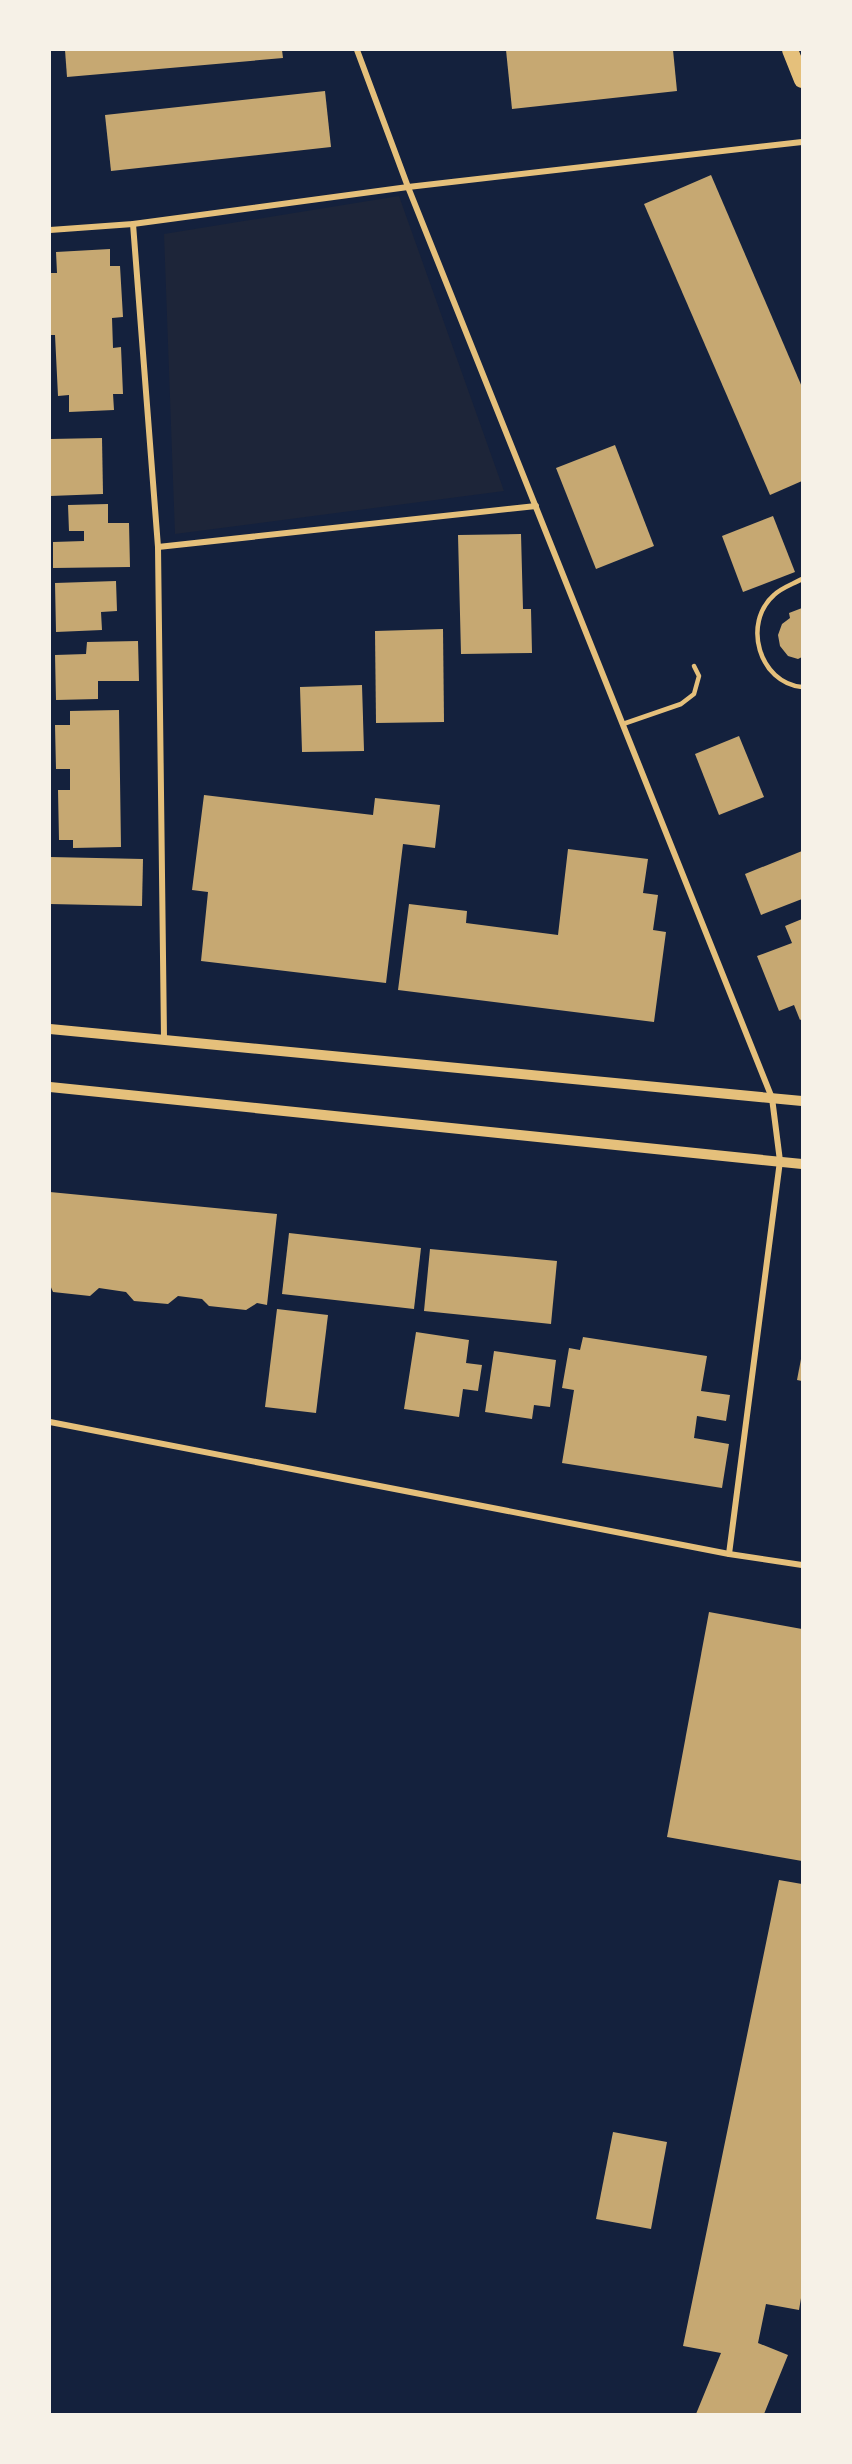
<svg xmlns="http://www.w3.org/2000/svg" width="852" height="2464" font-family="'Playfair Display',serif">
  <style>
    .green { fill: #1d2539 }
    .building { fill: #c6a872 }
    .lines { fill: none; stroke-linecap: round; stroke-linejoin: round }
    .service { stroke: #e5c07b; stroke-width: 4.5 }
    .minor { stroke: #e5c07b; stroke-width: 6 }
    .tertiary { stroke: #e5c07b; stroke-width: 10 }
    .trunk { stroke: #e5c07b; stroke-width: 16 }
  </style>
  <rect width="100%" height="100%" fill="#14213d"/>
  <polygon class="green" points="399,196 504,491 175,534 164,234"/>
  <g class="building">
    <polygon points="65,50 282,50 283,58 67,77"/>
    <polygon points="506,50 673,50 677,91 512,109"/>
    <polygon points="325,91 331,147 111,171 105,115"/>
    <polygon points="711,175 802,387 802,481 770,495 644,204"/>
    <polygon points="110,249 110,266 120,266 123,317 112,318 113,348 121,347 123,394 113,394 114,410 69,412 69,395 58,396 55,335 50,335 50,273 57,273 56,252"/>
    <polygon points="102,438 103,494 50,496 50,439"/>
    <polygon points="615,445 654,546 596,569 556,468"/>
    <polygon points="108,504 108,523 129,523 130,567 53,568 53,542 84,541 84,531 69,531 68,505"/>
    <polygon points="773,516 795,572 743,592 722,536"/>
    <polygon points="521,534 523,609 531,609 532,653 461,654 458,535"/>
    <polygon points="116,581 117,611 101,612 102,630 56,632 55,583"/>
    <polygon points="802,608 802,657 798,659 788,656 780,646 778,635 782,624 790,618 789,613"/>
    <polygon points="443,629 444,722 376,723 375,631"/>
    <polygon points="138,641 139,681 98,681 98,699 56,700 55,655 86,654 87,642"/>
    <polygon points="362,685 364,751 302,752 300,687"/>
    <polygon points="119,710 121,847 73,848 73,840 59,840 58,790 70,790 70,769 56,769 55,725 70,725 70,711"/>
    <polygon points="739,736 764,797 719,815 695,754"/>
    <polygon points="204,795 373,815 375,798 440,805 435,848 403,844 386,983 201,961 208,892 192,890"/>
    <polygon points="568,849 648,859 643,893 658,895 653,930 666,932 654,1022 398,990 409,904 467,911 466,923 558,935"/>
    <polygon points="802,851 802,899 761,915 745,874"/>
    <polygon points="50,857 143,859 142,906 50,904"/>
    <polygon points="802,919 802,1019 800,1020 794,1005 779,1011 757,956 792,943 785,926"/>
    <polygon points="50,1192 277,1214 267,1305 257,1303 246,1310 209,1306 202,1299 178,1296 168,1304 134,1301 126,1292 99,1288 90,1296 53,1292 50,1285"/>
    <polygon points="289,1233 421,1248 414,1309 282,1294"/>
    <polygon points="430,1249 557,1261 551,1324 424,1311"/>
    <polygon points="277,1309 328,1315 316,1413 265,1407"/>
    <polygon points="416,1332 469,1340 466,1363 482,1365 478,1391 463,1389 459,1417 404,1409"/>
    <polygon points="583,1337 707,1356 701,1391 730,1395 726,1421 697,1416 694,1438 729,1444 722,1488 562,1463 574,1390 562,1388 569,1348 580,1350"/>
    <polygon points="494,1351 556,1360 550,1407 534,1405 532,1419 485,1412"/>
    <polygon points="801,1359 802,1359 802,1381 797,1380"/>
    <polygon points="709,1612 802,1629 802,1861 667,1837"/>
    <polygon points="779,1880 802,1884 802,2292 799,2310 766,2304 758,2343 788,2355 764,2414 696,2414 721,2353 683,2346"/>
    <polygon points="613,2132 667,2142 651,2229 596,2219"/>
  </g>
  <g class="lines">
    <g class="service">
      <path d="M 802,579 C 793,584 781,588 774,595 C 742,623 759,683 802,687"/>
      <polyline points="623,724 681,704 694,694 699,676 694,666"/>
    </g>
    <g class="minor">
      <polyline points="357,50 408,187 772,1098 780,1161 729,1554"/>
      <polyline points="133,224 158,547 164,1038"/>
      <polyline points="50,230 133,224 408,187 802,142"/>
      <polyline points="158,547 536,506"/>
      <polyline points="50,1422 729,1554 802,1565"/>
    </g>
    <g class="tertiary">
      <polyline points="50,1029 802,1101"/>
      <polyline points="50,1087 802,1164"/>
    </g>
    <polyline class="trunk" points="790,50 802,80"/>
  </g>
  <rect width="852" height="2464" fill="none" stroke="#f6f1e7" stroke-width="102"/>
</svg>
